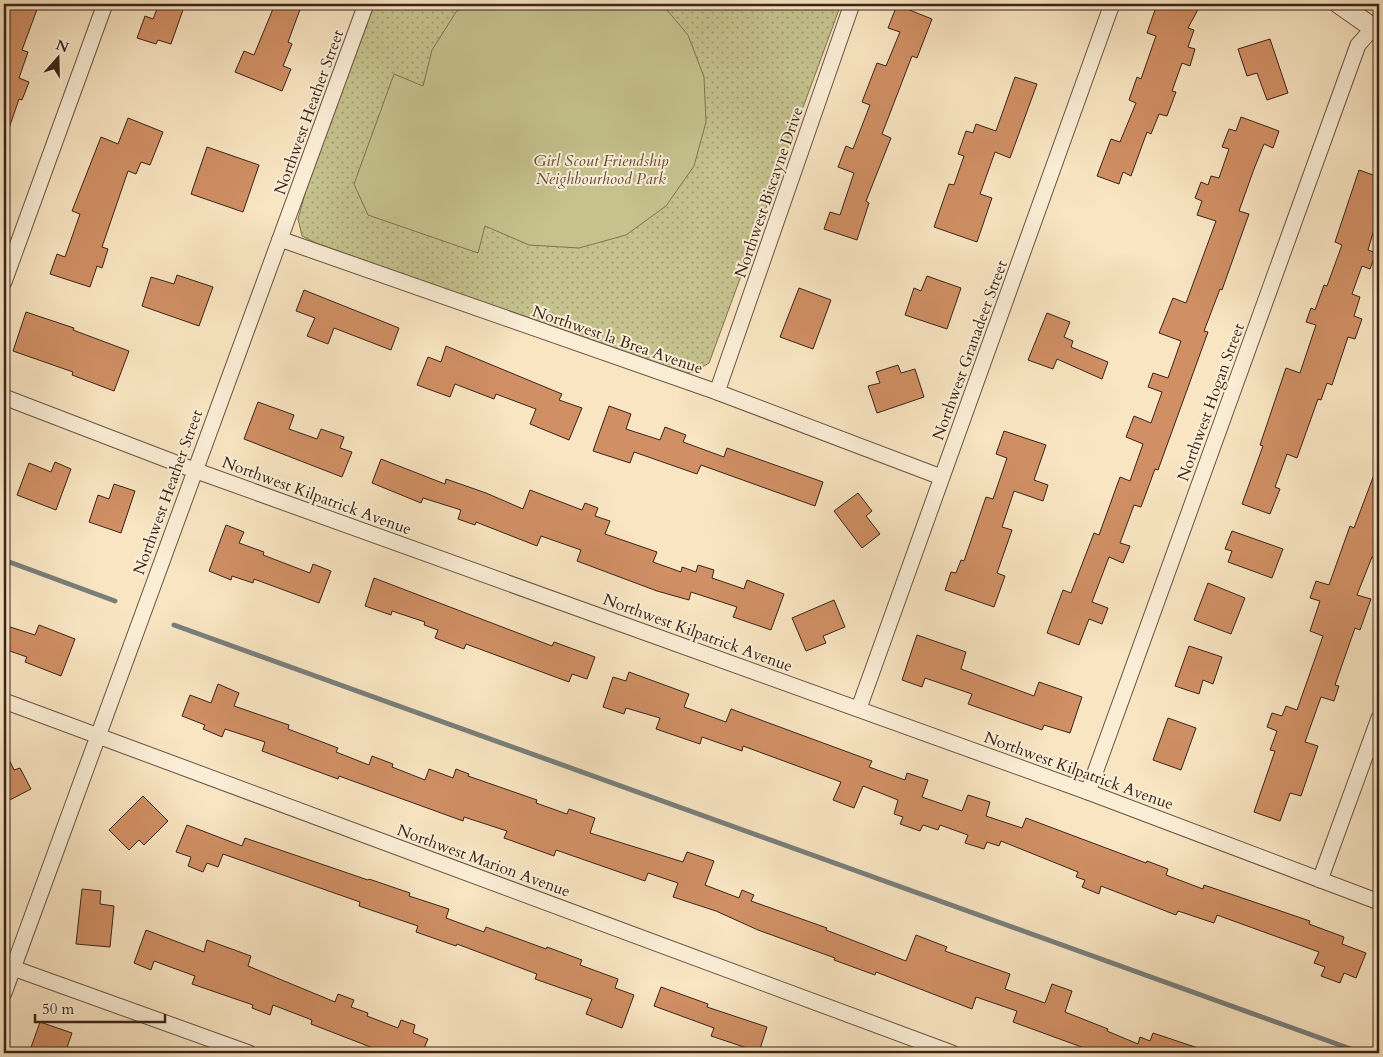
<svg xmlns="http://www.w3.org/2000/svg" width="1383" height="1057" font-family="Cardo,serif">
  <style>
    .grass { fill: url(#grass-dots); stroke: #807353 }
    .pitch { fill: #c5c28e; stroke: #807353 }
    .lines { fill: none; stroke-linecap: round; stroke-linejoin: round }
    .stream { stroke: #797f7c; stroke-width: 5 }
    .building { fill: #d08f64; stroke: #3b2418 }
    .minor-casing { stroke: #6a5442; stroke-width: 17 }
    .tertiary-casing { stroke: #6a5442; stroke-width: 21 }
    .minor { stroke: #fbeed7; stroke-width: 15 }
    .tertiary { stroke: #fbeed7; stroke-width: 19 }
    .labels { text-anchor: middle; stroke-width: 4; stroke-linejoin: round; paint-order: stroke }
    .street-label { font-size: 16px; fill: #3b2418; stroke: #fbeed7 }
    .park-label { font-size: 16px; font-style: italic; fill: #5e4c36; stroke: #fbeed7 }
  </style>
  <defs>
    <pattern id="grass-dots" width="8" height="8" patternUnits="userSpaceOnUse" patternTransform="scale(1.25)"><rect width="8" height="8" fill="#c5c28e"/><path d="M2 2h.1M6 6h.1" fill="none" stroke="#a19d73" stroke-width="1.8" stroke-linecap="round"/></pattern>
  </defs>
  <rect width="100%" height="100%" fill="#f9e5c2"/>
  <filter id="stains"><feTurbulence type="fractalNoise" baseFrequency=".004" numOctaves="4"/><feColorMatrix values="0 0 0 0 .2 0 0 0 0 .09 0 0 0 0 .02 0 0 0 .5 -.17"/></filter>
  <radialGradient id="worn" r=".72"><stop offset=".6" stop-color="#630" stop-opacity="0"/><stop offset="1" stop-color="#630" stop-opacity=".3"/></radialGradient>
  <polygon class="grass" points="373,4 841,4 709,363 694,372 682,374 316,243 302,236 298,219 311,172"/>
  <polygon class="pitch" points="466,4 662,4 688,35 704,77 706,122 694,166 666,206 626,235 579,248 529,245 485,226 478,253 368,215 354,184 394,74 423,86 432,50 456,12"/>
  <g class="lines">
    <g class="stream">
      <polyline points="4,560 115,601"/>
      <polyline points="174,625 1362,1053"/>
    </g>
  </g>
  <g class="building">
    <polygon points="4,4 39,4 22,50 28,52 19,78 29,82 22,100 19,99 6,137 4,137"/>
    <polygon points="159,4 185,4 171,44 158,40 156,44 137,38 145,16 153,19"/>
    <polygon points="275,4 302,4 288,42 292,44 283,66 291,69 282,91 235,72 244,51 254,55"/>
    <polygon points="1157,4 1201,4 1188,28 1194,30 1188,47 1195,49 1190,66 1182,63 1172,91 1176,92 1167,116 1159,114 1151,134 1147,132 1131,176 1123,172 1119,184 1097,176 1111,139 1120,142 1136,103 1129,100 1137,77 1141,79 1156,36 1147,33"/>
    <polygon points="897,5 932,19 917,58 912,56 882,134 891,138 866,201 869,203 857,240 824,229 830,212 840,215 854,173 838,167 846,146 853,149 870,105 862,102 877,63 886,66 900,32 888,28"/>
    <polygon points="1270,39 1288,93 1267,100 1257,73 1247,76 1238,49"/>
    <polygon points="1015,77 1037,84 1010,158 995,152 980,194 992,198 977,242 934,227 949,184 954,185 964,156 958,154 966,131 973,133 976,124 996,131"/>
    <polygon points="1241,117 1279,131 1273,148 1264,144 1254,169 1239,211 1249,214 1222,290 1220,289 1204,331 1208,332 1158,470 1155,469 1141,507 1134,505 1120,543 1130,546 1123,563 1109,557 1092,602 1108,608 1102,624 1089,619 1079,645 1047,633 1063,590 1071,593 1094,533 1099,535 1120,477 1130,481 1143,444 1126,437 1134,416 1151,423 1162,392 1148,387 1153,373 1168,378 1181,341 1159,333 1173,298 1186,303 1216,221 1197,215 1202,201 1195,198 1201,182 1208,185 1211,176 1219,178 1229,149 1222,147 1229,129 1236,131"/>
    <polygon points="128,118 163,132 150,165 141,162 136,174 128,171 102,247 108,249 102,268 97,266 90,287 50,274 57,254 65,257 80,214 72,211 101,137 118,144"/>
    <polygon points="207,147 259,165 243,212 191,194"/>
    <polygon points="1359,170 1379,177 1379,212 1368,250 1376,253 1370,269 1362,266 1352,294 1360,297 1354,316 1362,319 1355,339 1348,337 1332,385 1327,383 1321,400 1318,399 1297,458 1287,454 1275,487 1280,489 1270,514 1242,504 1263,446 1260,445 1286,368 1300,373 1316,325 1306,322 1311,308 1315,310 1324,285 1327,286 1342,245 1335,242"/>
    <polygon points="177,275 213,287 199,326 142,306 151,277 174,284"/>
    <polygon points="927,276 961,288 947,329 905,315 914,288 921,291"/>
    <polygon points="799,288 831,300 813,349 780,337"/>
    <polygon points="304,290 399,328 391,350 334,328 328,344 307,336 315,318 296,311"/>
    <polygon points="26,312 74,328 73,330 129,351 114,391 72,375 73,372 13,351"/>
    <polygon points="1047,313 1070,322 1064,337 1073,341 1071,347 1108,362 1102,379 1057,359 1053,369 1028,360"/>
    <polygon points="446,346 562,394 559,400 582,408 569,440 530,424 536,409 496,394 494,399 455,384 450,397 417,385 428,357 441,362"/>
    <polygon points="898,365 901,373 915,369 924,397 877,413 868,386 880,383 876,372"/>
    <polygon points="258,402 294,415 289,429 317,439 321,429 344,437 340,448 352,452 342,477 244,439"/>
    <polygon points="609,406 631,414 626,429 660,440 665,427 686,435 683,442 724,457 727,448 823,482 815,506 701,465 697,474 634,452 630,463 593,451"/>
    <polygon points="1004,431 1046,445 1034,480 1048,485 1043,501 1014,491 1002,527 1012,530 997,573 1005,576 994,607 945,590 951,572 956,573 961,560 964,561 986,497 993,499 1007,458 996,454"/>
    <polygon points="381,459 445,484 446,479 486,493 523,509 530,490 582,510 585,503 598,508 595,516 610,521 605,534 657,552 653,562 681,572 682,567 696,572 698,565 714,570 712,578 744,589 747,580 784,594 771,630 733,617 737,607 691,592 689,600 657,591 577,561 581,550 541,536 537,546 476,522 475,525 458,519 461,510 423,498 421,503 372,483"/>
    <polygon points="55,462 71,469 56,510 17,495 29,463 51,472"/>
    <polygon points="1378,464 1379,560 1372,557 1357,595 1371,599 1360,630 1355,628 1349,645 1335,685 1339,686 1334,701 1321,697 1305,742 1318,746 1301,796 1290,793 1280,821 1254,812 1275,751 1270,750 1277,731 1267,727 1272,713 1282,716 1286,706 1297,710 1323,636 1310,631 1320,601 1310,598 1316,581 1329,585 1350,526 1354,528"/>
    <polygon points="114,484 135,491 121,533 89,522 98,495 109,499"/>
    <polygon points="858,493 872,511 866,516 880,534 862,548 834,511"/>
    <polygon points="226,525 244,532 239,543 264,552 263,555 310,573 313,564 331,571 319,603 254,579 253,583 232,576 231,580 209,571"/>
    <polygon points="1232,531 1283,549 1272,578 1228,562 1232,551 1225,549"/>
    <polygon points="374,578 552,646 554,642 595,657 587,679 572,674 569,682 466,644 464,649 435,638 438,630 424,625 425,622 392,611 391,615 365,606"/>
    <polygon points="1208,583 1245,598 1231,634 1194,620"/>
    <polygon points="834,600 845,627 823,636 826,643 806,651 792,618"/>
    <polygon points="4,625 35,635 39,625 75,639 61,676 25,662 27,657 4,649"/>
    <polygon points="917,635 966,652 961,669 1034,696 1039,682 1082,697 1070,733 1044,725 1042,730 968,704 972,694 925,678 922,687 902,680"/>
    <polygon points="1189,646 1222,657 1213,684 1203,680 1199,694 1175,686"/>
    <polygon points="629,672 689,694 684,707 726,722 731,709 872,761 869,767 905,780 907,773 928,780 922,797 962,811 968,795 990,802 986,816 1022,828 1026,818 1146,863 1147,861 1168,869 1166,875 1203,889 1204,885 1310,921 1309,924 1344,937 1342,944 1366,953 1356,978 1344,973 1340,983 1321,976 1325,967 1314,963 1319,952 1217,915 1214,923 1178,911 1176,915 1101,886 1099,894 1082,887 1085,880 1076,877 1078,872 1001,841 999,846 987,842 984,849 965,843 968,835 940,825 938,830 923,825 920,831 900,824 903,817 894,814 898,800 863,786 854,808 833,800 841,782 743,746 742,751 702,737 700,744 656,729 660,718 626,708 624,714 603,707 613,677 626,681"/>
    <polygon points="218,684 239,693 234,706 289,725 288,729 338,748 336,752 369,765 372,756 393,764 392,767 425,780 429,769 453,778 456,769 469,774 468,776 537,800 536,803 567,814 569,809 595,818 590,833 683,862 687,852 714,861 705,885 739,898 742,890 754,895 751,901 827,928 826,930 906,961 916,935 947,947 945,951 1010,974 1005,989 1045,1003 1052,984 1072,991 1065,1012 1108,1029 1107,1031 1138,1044 1140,1037 1150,1041 1153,1033 1207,1051 1207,1053 1098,1053 1013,1022 1017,1011 976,997 972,1009 876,972 875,975 834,960 835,958 758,930 716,911 673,897 678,883 648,873 645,881 556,850 554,856 504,838 507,831 464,817 463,821 339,776 338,779 262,751 265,742 225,729 222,737 203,729 205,725 182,716 190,695 211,703"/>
    <polygon points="1168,718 1196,728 1181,770 1153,760"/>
    <polygon points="4,749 14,770 20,768 31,789 4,803"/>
    <polygon points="143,796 168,821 144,845 139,840 129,850 109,830"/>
    <polygon points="187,825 242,846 245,838 368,880 369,879 410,893 409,896 449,909 446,918 484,932 486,927 546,949 547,947 582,960 580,965 618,979 615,988 634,995 622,1028 586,1014 592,999 535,979 537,974 457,944 456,946 416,932 418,926 359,906 360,902 223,854 218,867 207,863 203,872 188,866 191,857 176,852"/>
    <polygon points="82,889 101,891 100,904 114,906 110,947 76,944"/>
    <polygon points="146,930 204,952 207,940 251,956 248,966 335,1002 338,994 354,1000 351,1007 368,1013 367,1016 398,1028 401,1020 415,1025 413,1033 428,1039 422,1053 386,1053 311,1024 312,1020 273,1005 270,1015 252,1008 253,1005 192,984 195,976 154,961 151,970 134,963"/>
    <polygon points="661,987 708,1004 707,1007 767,1027 759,1052 711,1036 714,1028 654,1006"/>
    <polygon points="40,1022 72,1033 65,1053 29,1053"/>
  </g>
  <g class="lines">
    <g class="minor-casing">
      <g id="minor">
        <polyline points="280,239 717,392 941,477"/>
        <polyline points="4,282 105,4"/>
        <polyline points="717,392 852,4"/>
        <polyline points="4,397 194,470 1088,792 1379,902"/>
        <polyline points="4,701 952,1053"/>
        <polyline points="859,708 1112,4"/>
        <polyline points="1088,792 1358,45 1373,28"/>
        <polyline points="1320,880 1379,718"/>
        <polyline points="13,968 249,1053"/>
        <polyline points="4,993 366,4"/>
      </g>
    </g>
    <g class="tertiary-casing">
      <polyline id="tertiary" points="1339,4 1379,32"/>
    </g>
    <use href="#minor" class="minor"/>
    <use href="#tertiary" class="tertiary"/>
  </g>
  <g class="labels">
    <g class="street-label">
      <text transform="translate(308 112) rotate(-70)" y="6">Northwest Heather Street</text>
      <text transform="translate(768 192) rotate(-71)" y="6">Northwest Biscayne Drive</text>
      <text transform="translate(618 339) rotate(19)" y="6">Northwest la Brea Avenue</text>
      <text transform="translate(969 350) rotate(-70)" y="6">Northwest Granadeer Street</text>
      <text transform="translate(1210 402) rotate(-70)" y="6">Northwest Hogan Street</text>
      <text transform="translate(167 492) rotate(-70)" y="6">Northwest Heather Street</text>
      <text transform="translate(317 495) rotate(20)" y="6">Northwest Kilpatrick Avenue</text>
      <text transform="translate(698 632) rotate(20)" y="6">Northwest Kilpatrick Avenue</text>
      <text transform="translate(1079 770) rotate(20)" y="6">Northwest Kilpatrick Avenue</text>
      <text transform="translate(484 860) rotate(20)" y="6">Northwest Marion Avenue</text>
    </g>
    <g class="park-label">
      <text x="601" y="166">Girl Scout Friendship<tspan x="601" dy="18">Neighbourhood Park</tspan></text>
    </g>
  </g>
  <rect width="1383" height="1057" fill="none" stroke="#f9e5c2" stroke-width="20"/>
  <rect x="5" y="5" width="1373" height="1047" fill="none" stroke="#3b2418" stroke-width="2.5"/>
  <rect x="10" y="10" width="1363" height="1037" fill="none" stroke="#3b2418"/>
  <g transform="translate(58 58) rotate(20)" stroke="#fbeed7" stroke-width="4" paint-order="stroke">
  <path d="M0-4L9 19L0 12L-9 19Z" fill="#3b2418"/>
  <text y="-8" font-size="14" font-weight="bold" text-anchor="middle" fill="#3b2418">N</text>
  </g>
  <path d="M35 1014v8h130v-8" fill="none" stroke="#3b2418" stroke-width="2.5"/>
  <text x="42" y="1014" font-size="15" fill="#3b2418" stroke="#fbeed7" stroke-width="4" paint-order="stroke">50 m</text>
  <rect width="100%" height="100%" filter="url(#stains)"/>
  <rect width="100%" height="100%" fill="url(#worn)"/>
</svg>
